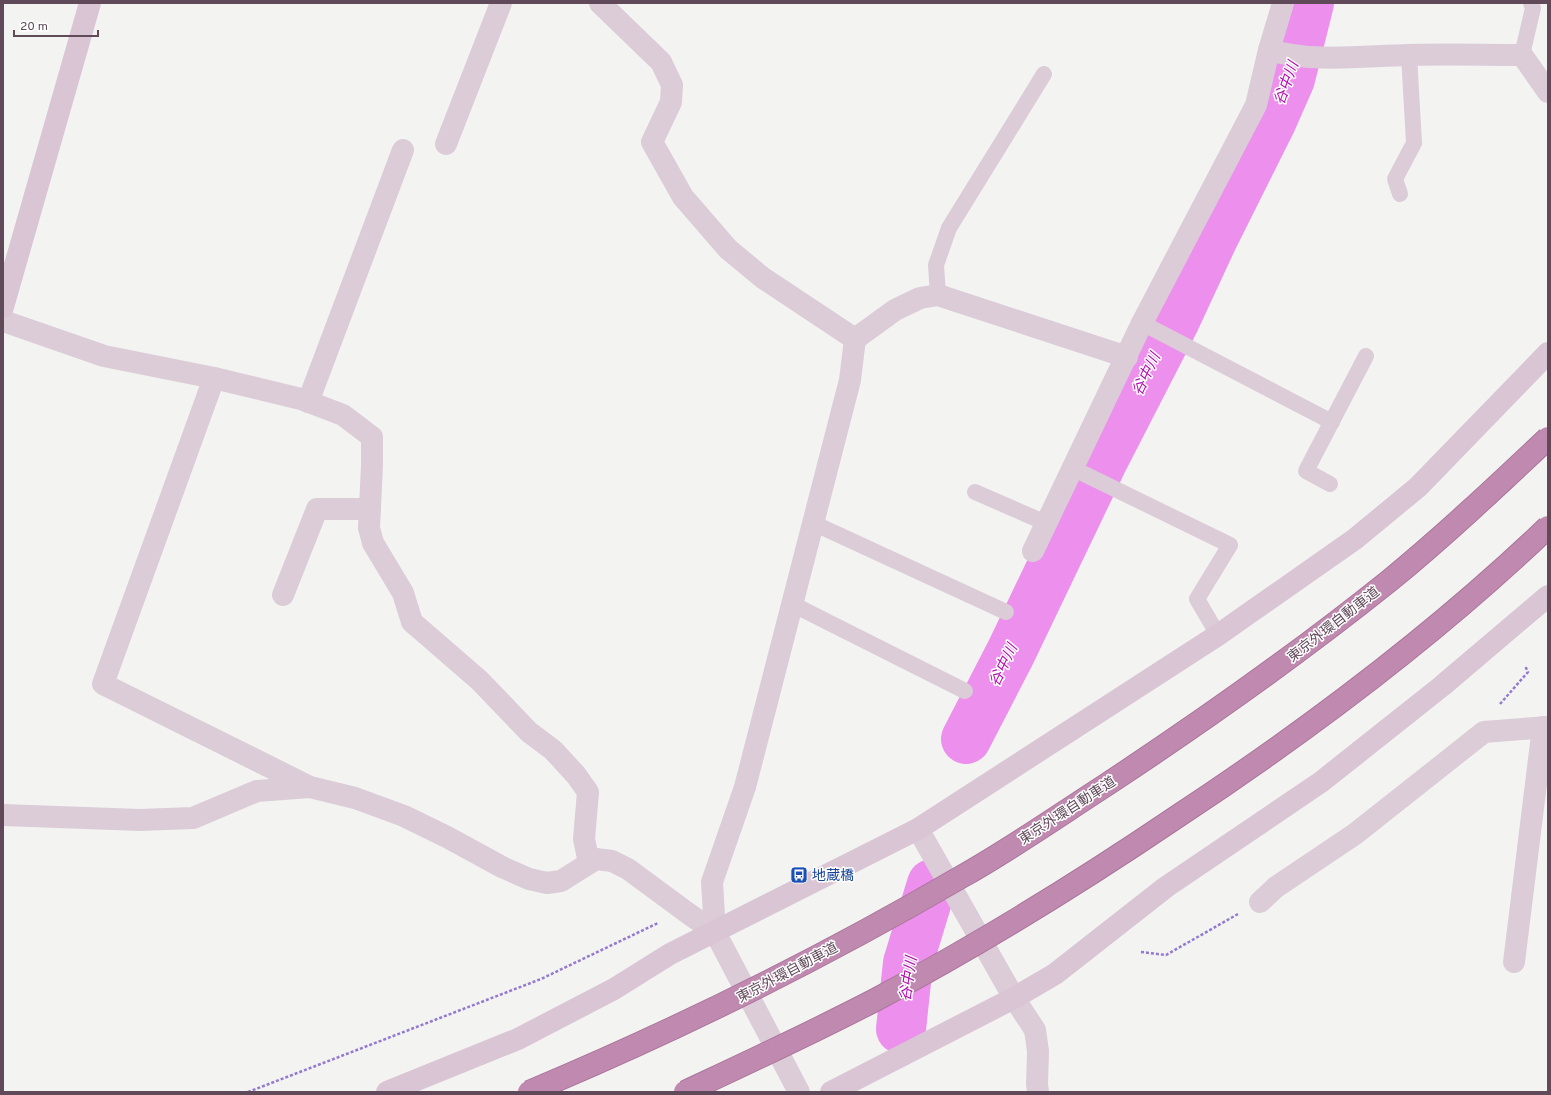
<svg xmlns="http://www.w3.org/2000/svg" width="1551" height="1095" font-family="Overpass,'Noto Sans JP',sans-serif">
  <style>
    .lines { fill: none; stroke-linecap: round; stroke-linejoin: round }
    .river { stroke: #ed8fed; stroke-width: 50 }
    .path { stroke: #9379cf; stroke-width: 2.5; stroke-dasharray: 3 2; stroke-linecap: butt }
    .lane { stroke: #dbccd8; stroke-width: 16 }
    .street { stroke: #dbccd8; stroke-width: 22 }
    .secondary { stroke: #dac5d4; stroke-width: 22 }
    .highway-bridge-casing { stroke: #ac759b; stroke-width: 24; stroke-linecap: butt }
    .highway-bridge { stroke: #c08ab0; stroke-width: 22 }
    .labels { text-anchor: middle; stroke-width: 3; stroke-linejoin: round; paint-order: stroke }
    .street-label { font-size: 14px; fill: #604a5a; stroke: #fff }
    .transit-label { font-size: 14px; fill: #164399; stroke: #fff; text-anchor: start }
    .water-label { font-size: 15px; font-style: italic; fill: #b10cb1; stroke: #fff }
  </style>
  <rect width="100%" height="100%" fill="#f3f4f2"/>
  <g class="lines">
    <g class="river">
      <polyline points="966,739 1011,652 1103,460 1175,320 1213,238 1272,120 1290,79 1309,3"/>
      <polyline points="901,1029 908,963 932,884"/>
    </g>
    <g class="path">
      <polyline points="1500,704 1528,672 1525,666"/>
      <polyline points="1141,952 1166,955 1238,914"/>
      <polyline points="248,1092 541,979 658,923"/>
    </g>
    <g class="lane">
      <polyline points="1522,55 1533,8 1531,3"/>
      <polyline points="1400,194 1395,179 1414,143 1409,55"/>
      <polyline points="938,295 936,265 949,228 1044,74"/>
      <polyline points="1142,323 1332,422"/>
      <polyline points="1072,468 1230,545 1197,599 1218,635"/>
      <polyline points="1330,484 1306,471 1366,356"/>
      <polyline points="975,492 1046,523"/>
      <polyline points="813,523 1006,612"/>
      <polyline points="792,604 965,691"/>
    </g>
    <g class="street">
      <polyline points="600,3 661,62 672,85 671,102 652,142 683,197 728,249 763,278 855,339 895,310 920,298 938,295 1127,357"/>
      <path d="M 1269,50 C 1315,63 1362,56 1409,55 C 1447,54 1484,55 1522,55 L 1548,92"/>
      <polyline points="446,144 501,3"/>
      <polyline points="3,321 104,356 214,378 301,399 343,415 372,437 372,465 369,528 373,543 403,593 412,622 479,680 529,732 553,750 576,775 588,792 584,839 589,863"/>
      <polyline points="214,378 103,684 310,787 355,798 404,816 447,837 502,867 529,879 547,883 561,881 596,859 612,861 628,869 689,914 715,932"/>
      <polyline points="308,402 403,150"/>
      <polyline points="1033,551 1142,323 1256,105 1269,50 1283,3"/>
      <polyline points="283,595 317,509 370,509"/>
      <polyline points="3,815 140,820 193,818 257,791 310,787"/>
      <polyline points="918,829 1014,998 1035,1030 1038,1051 1037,1084 1038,1092"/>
      <polyline points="1260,902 1276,887 1355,834 1484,732 1548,727"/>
      <polyline points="1514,962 1543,727"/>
      <polyline points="799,1092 715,932 712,882 745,787 850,380 855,339"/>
    </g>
    <g class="secondary">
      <polyline points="3,307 90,3"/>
      <polyline points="387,1092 518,1039 614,989 670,954 918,829 1218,635 1355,539 1418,487 1548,353"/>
      <polyline points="831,1092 1014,998 1055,974 1166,887 1321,782 1442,686 1548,596"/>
    </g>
    <g class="highway-bridge-casing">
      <g id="highway-bridge">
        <path d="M 529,1092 C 677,1030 822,958 961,877 C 1011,849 1058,816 1106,785 C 1203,721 1298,654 1389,581 C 1444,536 1496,487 1548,438"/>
        <path d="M 685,1092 C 749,1062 814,1032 877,999 C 980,944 1079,883 1175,818 C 1307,731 1434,636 1548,527"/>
      </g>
    </g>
    <use href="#highway-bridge" class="highway-bridge"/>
  </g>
  <defs>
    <g id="bus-square" transform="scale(0.9)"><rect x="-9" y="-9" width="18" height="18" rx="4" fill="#1a4fb4" stroke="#fff"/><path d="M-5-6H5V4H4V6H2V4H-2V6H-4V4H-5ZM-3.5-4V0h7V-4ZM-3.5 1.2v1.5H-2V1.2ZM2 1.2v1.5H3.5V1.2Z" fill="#fff"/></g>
  </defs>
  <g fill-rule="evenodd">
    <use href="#bus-square" x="799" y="875"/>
  </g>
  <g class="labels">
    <g class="street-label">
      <text transform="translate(1333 624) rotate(-38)" y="5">東京外環自動車道</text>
      <text transform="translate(1067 810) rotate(-33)" y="5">東京外環自動車道</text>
      <text transform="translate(787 972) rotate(-28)" y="5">東京外環自動車道</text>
    </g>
    <g class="transit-label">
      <text x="812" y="880">地蔵橋</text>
    </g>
    <g class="water-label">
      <text transform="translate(1286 83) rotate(-70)" y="5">谷中川</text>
      <text transform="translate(1146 374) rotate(-64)" y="5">谷中川</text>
      <text transform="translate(1003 665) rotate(-64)" y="5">谷中川</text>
      <text transform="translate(908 979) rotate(-81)" y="5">谷中川</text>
    </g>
  </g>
  <rect width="1551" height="1095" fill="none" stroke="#604a5a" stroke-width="8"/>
  <path d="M14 30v6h84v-6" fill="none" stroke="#604a5a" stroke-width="2"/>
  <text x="20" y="30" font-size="12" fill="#604a5a" stroke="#ffffff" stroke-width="3" paint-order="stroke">20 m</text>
</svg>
